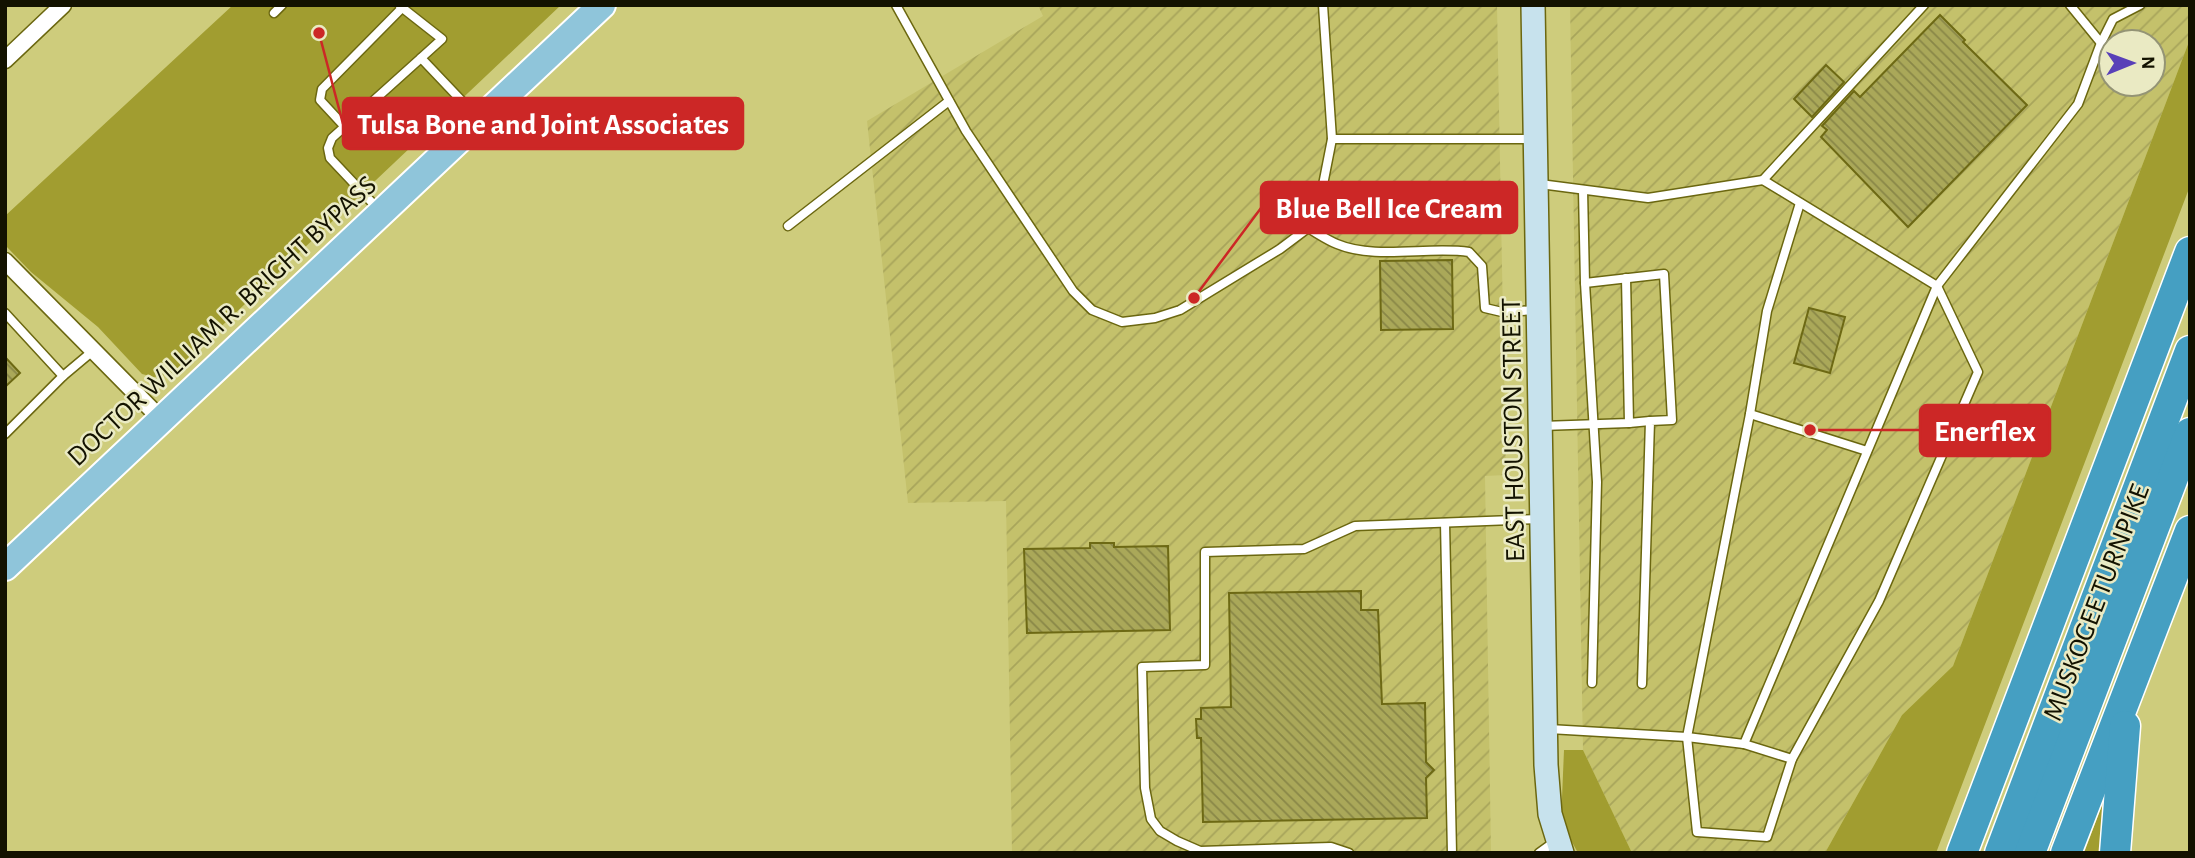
<svg xmlns="http://www.w3.org/2000/svg" width="2195" height="858" font-family="'Alegreya Sans',sans-serif">
  <style>
    .industrial { fill: url(#industrial-furrows); fill-rule: evenodd }
    .green { fill: #a19d30 }
    .building { fill: url(#building-back-hatch); stroke: #6d6914; stroke-width: 2 }
    .lines { fill: none; stroke-linecap: round; stroke-linejoin: round }
    .lane-casing { stroke: #6b6710; stroke-width: 11 }
    .street-casing { stroke: #6b6710; stroke-width: 19 }
    .secondary-casing { stroke: #6b6710; stroke-width: 26 }
    .primary-casing { stroke: #fff; stroke-width: 30 }
    .highway-casing { stroke: #fff; stroke-width: 33 }
    .lane { stroke: #fff; stroke-width: 8 }
    .street { stroke: #fff; stroke-width: 16 }
    .secondary { stroke: #c7e2ed; stroke-width: 23 }
    .primary { stroke: #8fc5da; stroke-width: 26 }
    .highway { stroke: #459fc2; stroke-width: 30 }
    .labels { text-anchor: middle; stroke-width: 5; stroke-linejoin: round; paint-order: stroke }
    .street-label { font-size: 28px; fill: #131200; stroke: #eaeac3 }
    .leader { fill: none; stroke: #cc2726; stroke-width: 2.5 }
    .callout-dot { fill: #cc2726; stroke: #eaeac3; stroke-width: 2.5 }
    .callout { fill: #cc2726; stroke: #cc2726; stroke-width: 2.5 }
    .callout-label { font-size: 30px; text-anchor: middle; font-weight: bold; fill: #fff }
  </style>
  <defs>
    <pattern id="industrial-furrows" width="10" height="10" patternUnits="userSpaceOnUse" patternTransform="scale(1.75)"><rect width="10" height="10" fill="#c4c16b"/><path d="M-1 1l2-2M0 10L10 0M9 11l2-2" fill="none" stroke="#a8a55b"/></pattern>
    <pattern id="building-back-hatch" width="6" height="6" patternUnits="userSpaceOnUse" patternTransform="scale(1.75)"><rect width="6" height="6" fill="#aaa859"/><path d="M-1 5l2 2M0 0l6 6M5-1l2 2" fill="none" stroke="#898747"/></pattern>
  </defs>
  <rect width="100%" height="100%" fill="#cecc7c"/>
  <g class="industrial">
    <polygon points="1038,5 1497,5 1506,475 1485,476 1491,853 1012,853 1006,501 908,503 867,121 1043,16"/>
    <path d="M 1570,5 L 2190,5 L 2190,39 L 1953,666 L 1902,715 L 1825,853 L 1632,853 L 1583,750 ZM 2111,42 L 2153,42 L 2153,84 L 2111,84 Z"/>
  </g>
  <g class="green">
    <polygon points="233,5 561,5 171,374 154,377 142,374 98,327 31,272 5,245 5,216"/>
    <polygon points="2190,39 2190,186 1936,853 1825,853 1902,715 1953,666"/>
    <polygon points="1564,750 1583,750 1632,853 1578,853 1561,822"/>
    <polygon points="2108,789 2107,853 2084,853"/>
  </g>
  <g class="building">
    <polygon points="1940,15 1965,40 1963,42 2027,105 1908,227 1821,137 1827,130 1822,126 1854,91 1860,97"/>
    <polygon points="1826,65 1844,82 1812,117 1794,99"/>
    <polygon points="1452,260 1453,329 1381,330 1380,261"/>
    <polygon points="1809,308 1845,317 1830,373 1794,363"/>
    <polygon points="5,357 20,373 5,387"/>
    <polygon points="1090,543 1114,543 1114,547 1168,546 1170,630 1027,633 1024,549 1090,548"/>
    <polygon points="1361,591 1361,610 1378,610 1382,704 1425,703 1426,762 1434,770 1426,778 1427,818 1203,822 1201,738 1197,738 1196,719 1201,719 1201,708 1231,707 1229,593"/>
  </g>
  <g class="lines">
    <g class="lane-casing">
      <g id="lane">
        <polyline points="896,5 966,131 1073,291 1092,310 1122,322 1155,318 1180,310 1280,249 1308,228 1321,195 1332,139 1323,5"/>
        <polyline points="2070,5 2101,43"/>
        <polyline points="400,6 442,39 421,58"/>
        <polyline points="274,13 282,5"/>
        <polyline points="345,127 320,100 322,89 402,8"/>
        <polyline points="1332,139 1533,139"/>
        <polyline points="1763,180 1924,5"/>
        <polyline points="1540,184 1648,198 1763,180 1937,286 2078,104 2101,43 2113,19 2140,5"/>
        <polyline points="1583,190 1585,283 1597,482 1592,683"/>
        <polyline points="379,210 330,158 328,148 332,138 421,58 478,118"/>
        <polyline points="788,226 949,101"/>
        <path d="M 1308,228 C 1317,233 1327,240 1337,244 C 1375,260 1429,246 1469,252 L 1482,266 L 1485,308 L 1502,312 L 1537,310"/>
        <polyline points="1585,283 1664,274 1672,420 1650,421 1642,684"/>
        <polyline points="5,313 63,376"/>
        <polyline points="1750,414 1867,451"/>
        <polyline points="1629,423 1650,421"/>
        <polyline points="1542,426 1629,423 1626,278"/>
        <polyline points="5,434 63,376 94,350"/>
        <polyline points="1445,523 1452,853"/>
        <polyline points="1549,729 1687,737 1744,744 1937,286"/>
        <polyline points="1744,744 1792,759 1767,837 1697,832 1687,737 1750,414 1767,311 1800,203"/>
        <polyline points="1792,759 1879,601 1978,372 1937,286"/>
        <polyline points="1349,853 1331,847 1200,851 1177,841 1160,831 1151,819 1145,788 1142,667 1205,665 1205,552 1304,549 1355,526 1540,519"/>
        <polyline points="1539,853 1557,840"/>
      </g>
    </g>
    <g class="street-casing">
      <g id="street">
        <polyline points="5,60 63,5"/>
        <polyline points="5,261 161,419"/>
      </g>
    </g>
    <g class="secondary-casing">
      <polyline id="secondary" points="1533,5 1546,765 1550,814 1562,853"/>
    </g>
    <g class="primary-casing">
      <polyline id="primary" points="5,567 602,5"/>
    </g>
    <g class="highway-casing">
      <g id="highway">
        <polyline points="1962,853 2190,252"/>
        <polyline points="2000,853 2190,351"/>
        <polyline points="2030,853 2190,433"/>
        <polyline points="2066,853 2190,531"/>
        <polyline points="2115,853 2125,726"/>
      </g>
    </g>
    <use href="#lane" class="lane"/>
    <use href="#street" class="street"/>
    <use href="#secondary" class="secondary"/>
    <use href="#primary" class="primary"/>
    <use href="#highway" class="highway"/>
  </g>
  <g class="labels">
    <g class="street-label">
      <text transform="translate(221 320) rotate(-43)" y="10">DOCTOR WILLIAM R. BRIGHT BYPASS</text>
      <text transform="translate(1512 430) rotate(-91)" y="10">EAST HOUSTON STREET</text>
      <text transform="translate(2095 602) rotate(-69)" y="10">MUSKOGEE TURNPIKE</text>
    </g>
  </g>
  <path class="leader" d="M319 33L343 124M1194 298L1261 208M1810 430L1920 430"/>
  <g class="callout-dot">
    <circle cx="319" cy="33" r="7"/>
    <circle cx="1194" cy="298" r="7"/>
    <circle cx="1810" cy="430" r="7"/>
  </g>
  <g class="callout">
    <rect x="343" y="98" width="400" height="51" rx="7"/>
    <rect x="1261" y="182" width="256" height="51" rx="7"/>
    <rect x="1920" y="405" width="130" height="51" rx="7"/>
  </g>
  <g class="callout-label">
    <text x="543" y="134">Tulsa Bone and Joint Associates</text>
    <text x="1389" y="218">Blue Bell Ice Cream</text>
    <text x="1985" y="441">Enerflex</text>
  </g>
  <rect width="2195" height="858" fill="none" stroke="#131200" stroke-width="14"/>
  <g transform="translate(2132 63) rotate(89)"><circle r="33" fill="#eaeac3" stroke="#949475" stroke-width="2"/>
  <path d="M0-5L12 26L0 18L-12 26Z" fill="#5940b8"/>
  <text y="-10" font-size="19" font-weight="bold" text-anchor="middle" fill="#131200">N</text>
  </g>
</svg>
